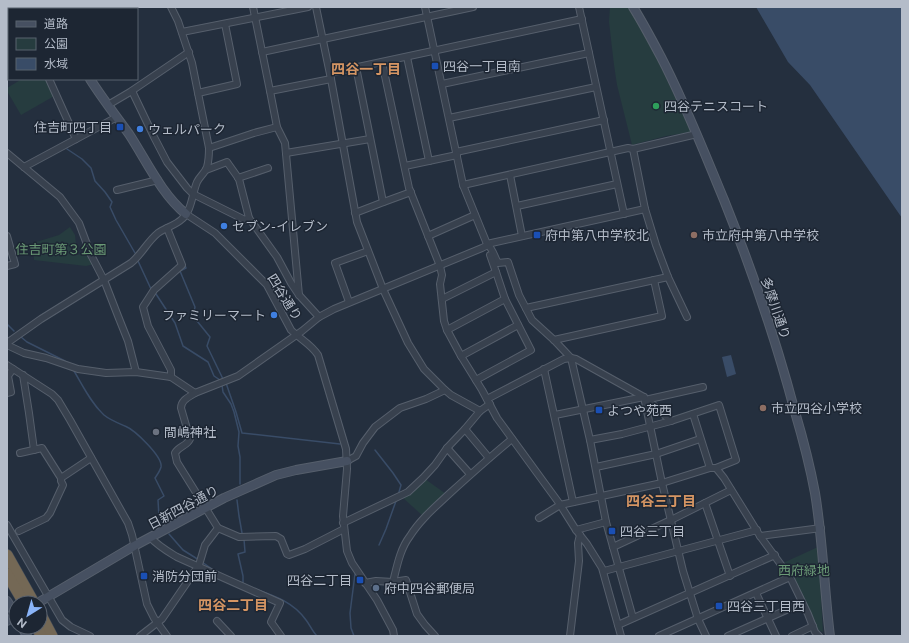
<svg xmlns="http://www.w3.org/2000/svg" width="909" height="643" font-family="'Public Sans','Noto Sans JP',sans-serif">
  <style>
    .green { fill: #263c3f }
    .water { fill: #394c67 }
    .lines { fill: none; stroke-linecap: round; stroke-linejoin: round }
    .stream { stroke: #394c67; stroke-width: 1.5 }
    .street-casing { stroke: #565f6c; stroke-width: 8 }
    .secondary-casing { stroke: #565f6c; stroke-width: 10 }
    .highway-casing { stroke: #434c59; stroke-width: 12 }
    .street { stroke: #38414e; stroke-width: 6 }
    .secondary { stroke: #465061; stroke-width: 8 }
    .highway { stroke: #746855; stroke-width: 11 }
    .transit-dot { fill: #1a4fb4; stroke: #1d2633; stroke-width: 1.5 }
    .leisure-dot { fill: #2e9e5b; stroke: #1d2633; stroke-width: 1.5 }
    .shop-dot { fill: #3f7fe0; stroke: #1d2633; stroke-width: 1.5 }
    .education-dot { fill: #8d6e63; stroke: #1d2633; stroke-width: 1.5 }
    .worship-dot { fill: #6b7280; stroke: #1d2633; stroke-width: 1.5 }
    .service-dot { fill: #5c6f8a; stroke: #1d2633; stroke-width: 1.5 }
    .labels { text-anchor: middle; stroke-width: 3; stroke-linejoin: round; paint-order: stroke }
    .poi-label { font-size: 13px; fill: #b4bcc9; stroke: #1d2633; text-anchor: start }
    .park-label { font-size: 13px; fill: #6b9a76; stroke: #1d2633 }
    .street-label { font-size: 13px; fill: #b4bcc9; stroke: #1d2633 }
    .neighbourhood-label { font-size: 14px; font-weight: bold; fill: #d59563; stroke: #1d2633 }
  </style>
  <rect width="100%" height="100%" fill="#242f3e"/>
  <g class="green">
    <polygon points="610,7 629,7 657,58 691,132 666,136 632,145 617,85 614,65 609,22"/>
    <polygon points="22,79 48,79 56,95 21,115 7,91 7,88"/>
    <polygon points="70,227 75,235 77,255 90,252 94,264 86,266 34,260 33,243 59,235"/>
    <polygon points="425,479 446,494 423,516 402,497"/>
    <polygon points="818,547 823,632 818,630 793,578 783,563"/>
  </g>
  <g class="water">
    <polygon points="756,7 902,7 902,218 810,85 788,62"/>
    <polygon points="731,355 736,374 727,377 722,357"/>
  </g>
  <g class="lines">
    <g class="stream">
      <polyline points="67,149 82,159 91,168 95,181 105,192 112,202 110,207 116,220 135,253"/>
      <polyline points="138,261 151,289"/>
      <polyline points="184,263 186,268 180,271 195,307 193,316 210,337 207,346 223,379"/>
      <polyline points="156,294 175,323 183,346 208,362 214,376 220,380"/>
      <polyline points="7,324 14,331"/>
      <polyline points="21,337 27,342 65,361"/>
      <path d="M 74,371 C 83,386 91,403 104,415 C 110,420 118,423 125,426 C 135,430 163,457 161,467 C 160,471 157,475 155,478 L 164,496 L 158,500 L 159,517 L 162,523"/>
      <polyline points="226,383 236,412 242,433 340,444"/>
      <polyline points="222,385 223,392 231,404 234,412 239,432 238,446 240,457 240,484"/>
      <polyline points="375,450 393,473 401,485 399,492"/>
      <polyline points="237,500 239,516 242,533"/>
      <polyline points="169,534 183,550 199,560"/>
      <polyline points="379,545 386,529 396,501"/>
      <polyline points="202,562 212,569"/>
      <polyline points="243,584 243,576 238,554 245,552 244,539"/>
      <path d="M 255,589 C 275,596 293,602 306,620 C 310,625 312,631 317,636"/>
      <polyline points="354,636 351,628 350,613 355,574"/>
    </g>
    <g class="street-casing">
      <g id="street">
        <polyline points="253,7 270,91 331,79"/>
        <polyline points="316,7 331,79 357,222 383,289 408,343 424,369 445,390"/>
        <path d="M 425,7 L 463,185 L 487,244 C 493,249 494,256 498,263 L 508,262 L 519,295 L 532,320 L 554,340 L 571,358 L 590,440 L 606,522 L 633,618"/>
        <polyline points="579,7 624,214"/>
        <polyline points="7,23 9,25"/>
        <polyline points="182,32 308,7"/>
        <polyline points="262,52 473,7"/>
        <polyline points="407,57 429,161"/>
        <polyline points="382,62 409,188 440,266 442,275 440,284 444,321 447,330 461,356 482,390 497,418 559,503 576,530 587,544 602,568 621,636"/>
        <polyline points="356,67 383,202"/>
        <polyline points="7,73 9,72"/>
        <polyline points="330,73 582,19"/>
        <polyline points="49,79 76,139"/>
        <polyline points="442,84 589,53"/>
        <polyline points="132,91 154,137 167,162 187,188 193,194 245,220 249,218"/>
        <polyline points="270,91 277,127 285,143 299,295"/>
        <polyline points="198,93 237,84 225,24"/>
        <polyline points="108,105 130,92 189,52"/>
        <polyline points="449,118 596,87"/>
        <polyline points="209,148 254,133 277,127"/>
        <polyline points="633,149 645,209 656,245 668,277 687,317"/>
        <polyline points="456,152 604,120"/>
        <polyline points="7,153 60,197 79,223 91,255 104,280 118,316 128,341 136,372"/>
        <polyline points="286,153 370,139"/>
        <polyline points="405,166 457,155"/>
        <polyline points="24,167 117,117"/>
        <polyline points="206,170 227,162 239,179 249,218 277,257 291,283 299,295 319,317"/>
        <polyline points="510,175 522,236"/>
        <polyline points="238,178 268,168"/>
        <polyline points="463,185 628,148 633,149 697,134"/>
        <polyline points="117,190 158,180"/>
        <polyline points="517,206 617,184"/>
        <polyline points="355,213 381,203 411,192"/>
        <path d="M 186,214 L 215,233 L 267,285 L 291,330 C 300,339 311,344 318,355 L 346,449 L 347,469 L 343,516 L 347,551 L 352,563 L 377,600 L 393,630 L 394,636"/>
        <polyline points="167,228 182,265 154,290 143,307 148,326 171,370 171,377"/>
        <polyline points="7,236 15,264 7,266"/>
        <polyline points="428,236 475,215"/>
        <polyline points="442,299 496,272"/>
        <polyline points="349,302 335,263 368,251"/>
        <polyline points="526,308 668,277"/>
        <polyline points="447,330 505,299"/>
        <polyline points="554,340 662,316 654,280"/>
        <path d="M 7,343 L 41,319 L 131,263 C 142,254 147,242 158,233 C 165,228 176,225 182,219 C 192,210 192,194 197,182 C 200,176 205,173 207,167 C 209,160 209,155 209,148 L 192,63 L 178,21 L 171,7"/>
        <polyline points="7,345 24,353 46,358 78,369 106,373 136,372 171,377 195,393 238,376 302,331 319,317 334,309 482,248 486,246 487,244 645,209"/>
        <polyline points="461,356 518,325"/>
        <polyline points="7,365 52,394 58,400 70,420 128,523 132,535 147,604 154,618 167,636"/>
        <polyline points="544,369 573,502"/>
        <polyline points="23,375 29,413 34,450"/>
        <polyline points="476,380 531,350 505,299 496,272 490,255"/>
        <polyline points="7,393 11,392 8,376 13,369"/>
        <polyline points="487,399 564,359 571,358 576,359 644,397 662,483 683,571 698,619 706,636"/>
        <polyline points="645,400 651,403 671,421 719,405 736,460 716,468"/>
        <polyline points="645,400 703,387"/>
        <polyline points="693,414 710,468"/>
        <polyline points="555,415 644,397"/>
        <polyline points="465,429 489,458"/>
        <polyline points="590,440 622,434 671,421"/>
        <polyline points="447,448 470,474"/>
        <polyline points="20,453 42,448 61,478"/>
        <polyline points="347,461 356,456 363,443 375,427 400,408 426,399 445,390 451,395 480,411"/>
        <polyline points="596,467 656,454 700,439"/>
        <polyline points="705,503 730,576"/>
        <polyline points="539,518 560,505 662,483 710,468 716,468 724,478 760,536 790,577 808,614 815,632 819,636"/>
        <polyline points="343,523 408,492 423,478 435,465 447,448 465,429 480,411 490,404"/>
        <polyline points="7,525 62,620 71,627 90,636"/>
        <polyline points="218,528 239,537 276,536 281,539 287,554 289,555 305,549 344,529"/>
        <polyline points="576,530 606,522"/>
        <polyline points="19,531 46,518 50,513 63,485 61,481 61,478 91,458"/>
        <polyline points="760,536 821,528"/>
        <path d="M 150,537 C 158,546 167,551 177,557 L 280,603 L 271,622 L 281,636"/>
        <polyline points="613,547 671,520 731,490"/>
        <polyline points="604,571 757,530"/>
        <path d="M 393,582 C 397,566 400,549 410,536 C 420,520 435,507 449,494 C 470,475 490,457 512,439"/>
        <polyline points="365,583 376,581 393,582 406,580 417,614 425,625 435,636"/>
        <polyline points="756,593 776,636"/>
        <polyline points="217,621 231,636"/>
        <polyline points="618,625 775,555"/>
        <path d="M 140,636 L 162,619 L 199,565 L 205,545 L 218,528 L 177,462 L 175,453 C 179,446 187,446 190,439 L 181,408 C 181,400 189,397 195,393"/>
        <polyline points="570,636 579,561 578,543 580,535"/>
        <polyline points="659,636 790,577"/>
        <polyline points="728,636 802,603"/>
        <polyline points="792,636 813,626"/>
      </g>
    </g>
    <g class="secondary-casing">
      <g id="secondary">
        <polyline points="43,7 44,9"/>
        <path d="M 633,7 C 643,23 652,40 661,57 C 685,103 704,152 724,200 C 752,270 776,340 795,412 C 803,439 810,466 815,493 C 823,541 824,588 830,636"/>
        <path d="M 90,79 C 102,98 116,116 129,134 C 146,160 162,195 186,214"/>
        <polyline points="7,601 16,615"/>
        <polyline points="41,601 134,546 224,498 276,475 296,470 347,461"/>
        <polyline points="7,621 16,616"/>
        <polyline points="22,627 27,636"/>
      </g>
    </g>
    <g class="highway-casing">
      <g id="highway">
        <polyline points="7,555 34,603"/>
        <polyline points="7,574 24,603"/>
        <polyline points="40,613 52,636"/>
        <polyline points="37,627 41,636"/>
      </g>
    </g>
    <use href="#street" class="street"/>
    <use href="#secondary" class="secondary"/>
    <use href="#highway" class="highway"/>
  </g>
  <g class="transit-dot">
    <rect x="431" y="62" width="8" height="8" rx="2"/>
    <rect x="116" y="123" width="8" height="8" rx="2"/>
    <rect x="533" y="231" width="8" height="8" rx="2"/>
    <rect x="595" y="406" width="8" height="8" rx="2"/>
    <rect x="608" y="527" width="8" height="8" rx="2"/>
    <rect x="140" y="572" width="8" height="8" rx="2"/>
    <rect x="356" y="576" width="8" height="8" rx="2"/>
    <rect x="715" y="602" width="8" height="8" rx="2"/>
  </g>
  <circle class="leisure-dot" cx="656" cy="106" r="4"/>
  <g class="shop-dot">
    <circle cx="140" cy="129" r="4"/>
    <circle cx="224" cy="226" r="4"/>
    <circle cx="274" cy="315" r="4"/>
  </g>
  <g class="education-dot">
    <circle cx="694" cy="235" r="4"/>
    <circle cx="763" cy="408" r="4"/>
  </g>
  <circle class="worship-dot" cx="156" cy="432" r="4"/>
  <circle class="service-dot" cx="376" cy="588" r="4"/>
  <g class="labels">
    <g class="poi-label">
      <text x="443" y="71">四谷一丁目南</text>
      <text x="664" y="111">四谷テニスコート</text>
      <text x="112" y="132" text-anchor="end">住吉町四丁目</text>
      <text x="148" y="134">ウェルパーク</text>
      <text x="232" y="231">セブン-イレブン</text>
      <text x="545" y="240">府中第八中学校北</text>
      <text x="702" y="240">市立府中第八中学校</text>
      <text x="266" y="320" text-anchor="end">ファミリーマート</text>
      <text x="771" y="413">市立四谷小学校</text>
      <text x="607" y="415">よつや苑西</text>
      <text x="164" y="437">間嶋神社</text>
      <text x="620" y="536">四谷三丁目</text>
      <text x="152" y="581">消防分団前</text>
      <text x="352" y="585" text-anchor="end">四谷二丁目</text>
      <text x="384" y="593">府中四谷郵便局</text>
      <text x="727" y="611">四谷三丁目西</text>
    </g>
    <g class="park-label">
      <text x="61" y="254">住吉町第３公園</text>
      <text x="804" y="575">西府緑地</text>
    </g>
    <g class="street-label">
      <text transform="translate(285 297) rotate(58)" y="5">四谷通り</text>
      <text transform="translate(776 308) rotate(71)" y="5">多摩川通り</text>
      <text transform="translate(183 507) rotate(-28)" y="5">日新四谷通り</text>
    </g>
    <g class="neighbourhood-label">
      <text x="366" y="74">四谷一丁目</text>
      <text x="661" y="506">四谷三丁目</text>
      <text x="233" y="610">四谷二丁目</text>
    </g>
  </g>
  <rect width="909" height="643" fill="none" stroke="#b4bcc9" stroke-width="16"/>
  <rect x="8" y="8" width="130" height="72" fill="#1d2633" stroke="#59626f"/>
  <rect x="16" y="21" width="20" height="6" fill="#465061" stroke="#59626f"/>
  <text x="44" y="28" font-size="12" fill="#b4bcc9">道路</text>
  <rect x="16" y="38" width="20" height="12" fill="#263c3f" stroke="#59626f"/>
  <text x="44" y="48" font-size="12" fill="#b4bcc9">公園</text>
  <rect x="16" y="58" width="20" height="12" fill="#394c67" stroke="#59626f"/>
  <text x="44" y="68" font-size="12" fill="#b4bcc9">水域</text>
  <g transform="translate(28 615) rotate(217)"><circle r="19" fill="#1d2633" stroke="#59626f"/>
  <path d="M0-3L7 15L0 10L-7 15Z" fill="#8ab4f8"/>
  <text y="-6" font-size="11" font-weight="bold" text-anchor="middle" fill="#b4bcc9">N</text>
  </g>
</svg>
